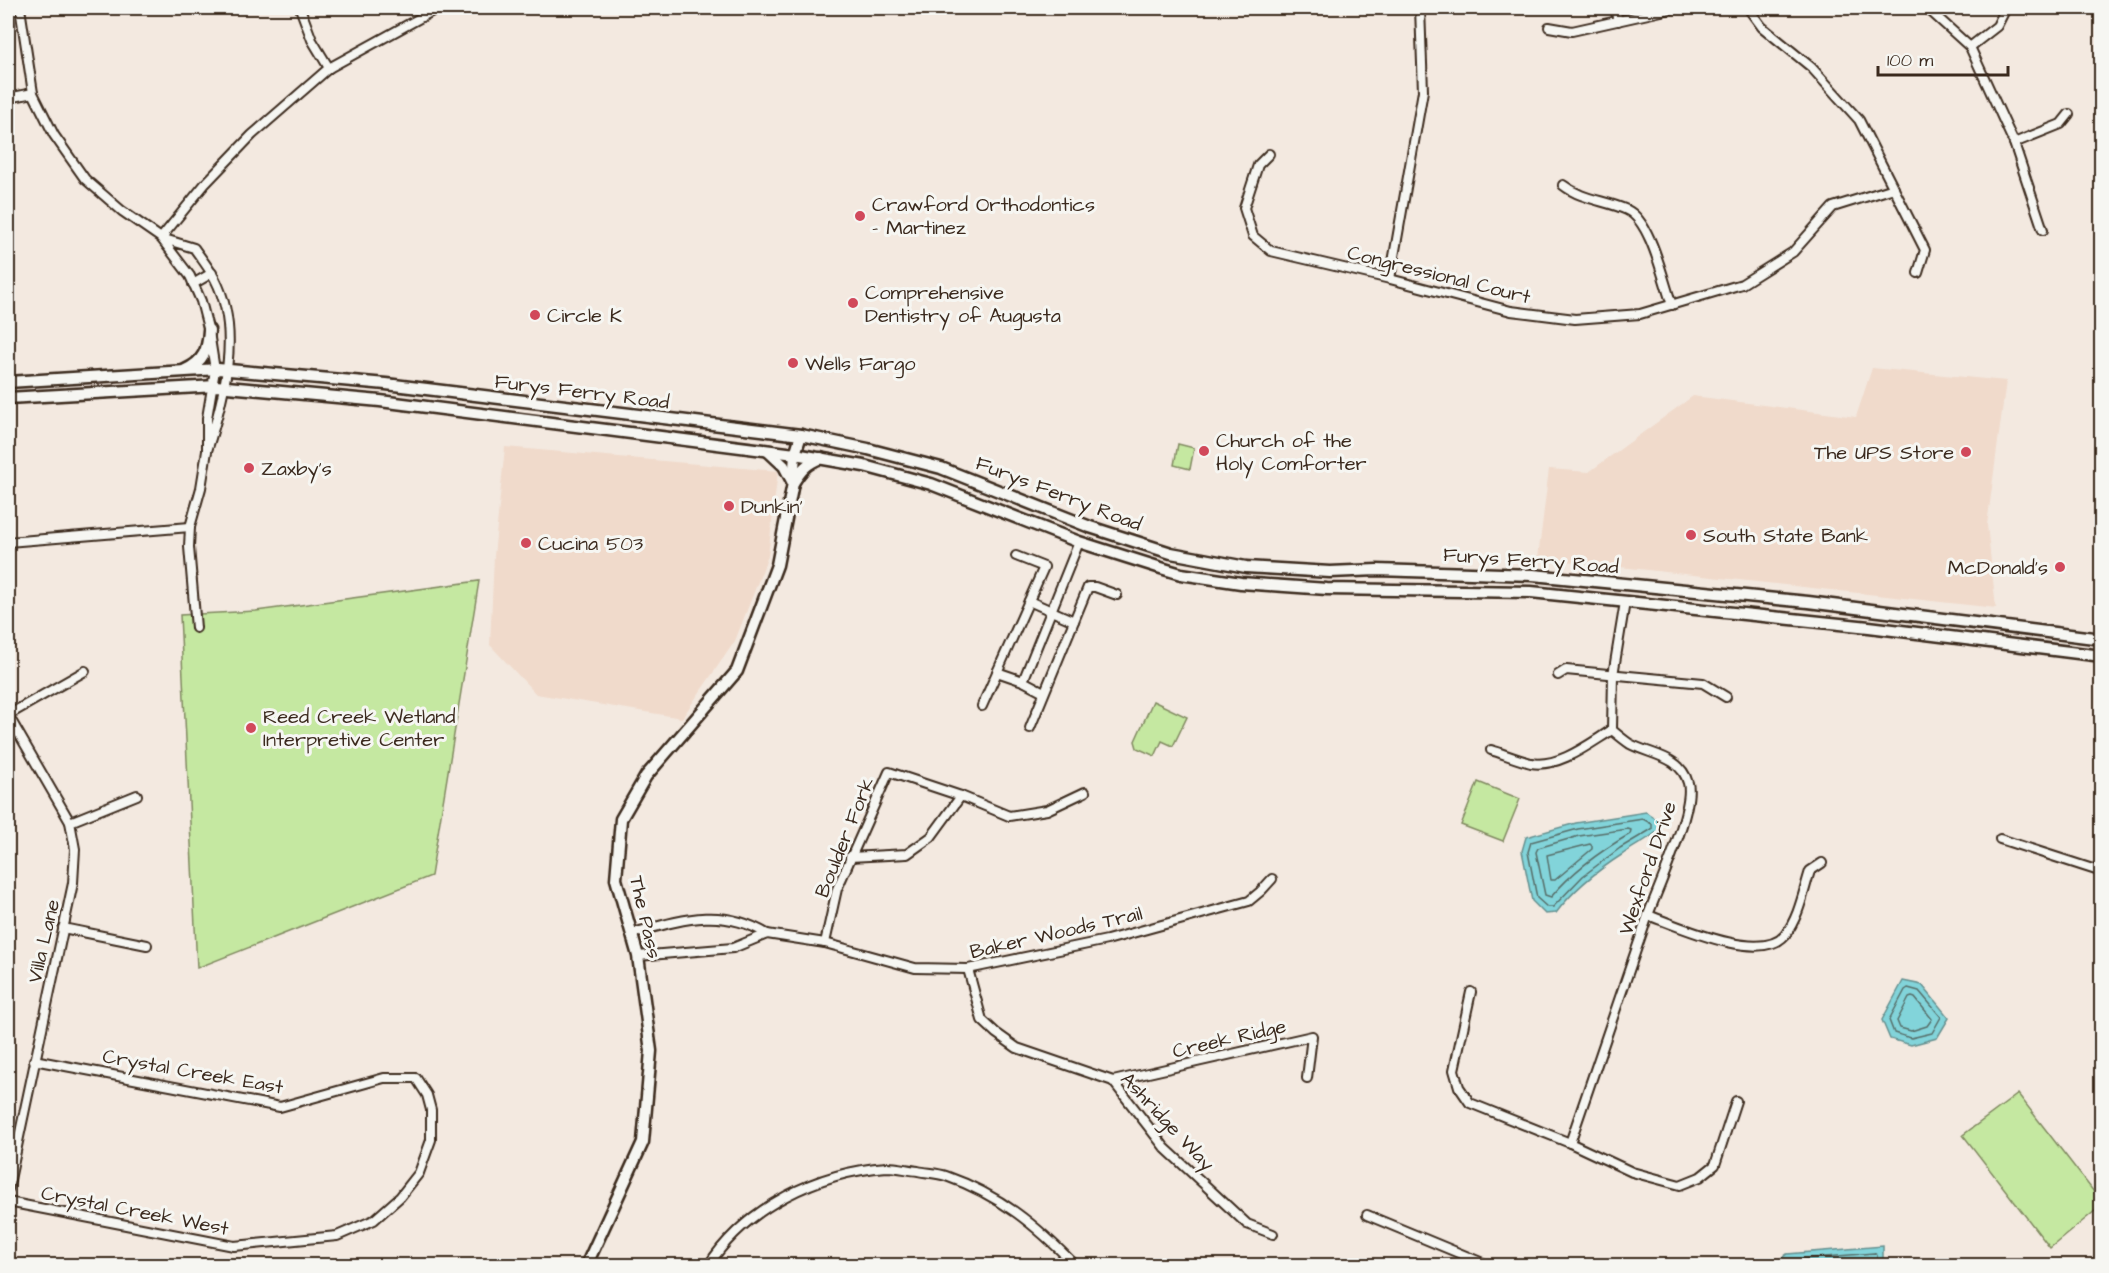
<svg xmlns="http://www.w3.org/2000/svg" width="2109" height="1273" font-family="'Architects Daughter',sans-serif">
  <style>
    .built { fill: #f0dacb }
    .green { fill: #c5e8a1; stroke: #808960; stroke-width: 1.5 }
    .water { fill: #82d4da; stroke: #66908f; stroke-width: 1.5 }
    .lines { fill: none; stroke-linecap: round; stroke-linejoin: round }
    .shore { stroke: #576e69; stroke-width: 1.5 }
    .street-casing { stroke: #3b2a1e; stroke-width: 12 }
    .secondary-casing { stroke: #3b2a1e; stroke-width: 15 }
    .street { stroke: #f6f6f2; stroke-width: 8 }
    .secondary { stroke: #f6f6f2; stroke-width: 10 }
    .poi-dot { fill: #d1495b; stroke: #f6f6f2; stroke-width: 2 }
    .labels { text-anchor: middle; stroke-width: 6; stroke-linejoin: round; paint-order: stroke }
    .poi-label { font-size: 20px; fill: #3b2a1e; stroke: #f6f6f2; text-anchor: start }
    .street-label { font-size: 20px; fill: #3b2a1e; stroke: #f6f6f2 }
  </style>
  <rect width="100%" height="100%" fill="#f3e9e0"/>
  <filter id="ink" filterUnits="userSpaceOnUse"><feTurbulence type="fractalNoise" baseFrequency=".0167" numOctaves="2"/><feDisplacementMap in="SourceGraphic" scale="12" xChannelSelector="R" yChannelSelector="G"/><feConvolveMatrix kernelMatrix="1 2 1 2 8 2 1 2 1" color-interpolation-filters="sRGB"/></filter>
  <g filter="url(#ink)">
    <g class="built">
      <polygon points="1872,368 2006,381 1987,525 1996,608 1538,558 1549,469 1589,472 1693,396 1856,417"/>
      <polygon points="505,447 778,471 768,556 735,641 682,718 536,694 490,645 494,556"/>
    </g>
    <g class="green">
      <polygon points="1178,444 1194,448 1190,469 1174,465"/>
      <polygon points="479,581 431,876 197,968 180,615 256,611"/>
      <polygon points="1153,701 1187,717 1173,746 1162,741 1155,756 1137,748 1135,741"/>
      <polygon points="1478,782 1520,799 1503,841 1461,825"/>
      <polygon points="2018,1094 2101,1201 2101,1206 2050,1248 1963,1135"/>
    </g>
    <g class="water">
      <path d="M 1646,812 L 1659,821 L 1658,831 C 1647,840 1634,846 1623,854 C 1598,870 1573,890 1556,913 L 1545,914 L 1532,901 L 1522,851 L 1526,837 L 1576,823 Z"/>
      <polygon points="1903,981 1922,985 1949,1018 1937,1038 1911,1045 1890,1039 1882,1020"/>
      <polygon points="1883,1246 1883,1265 1772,1265 1787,1254"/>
    </g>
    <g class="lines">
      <g class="shore">
        <polygon points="1643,819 1652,824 1652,829 1620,848 1583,876 1553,907 1547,907 1537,898 1528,852 1531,842 1578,829"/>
        <path d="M 1628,829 L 1631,830 L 1630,834 C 1602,850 1572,872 1551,897 L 1545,895 L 1536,852 L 1538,848 L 1579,836 Z"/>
        <polygon points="1590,844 1592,846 1592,849 1555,880 1551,880 1547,855"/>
        <polygon points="1908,988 1919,991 1941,1017 1932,1033 1911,1038 1894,1033 1889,1020 1905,990"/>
        <polygon points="1912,997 1915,998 1932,1019 1927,1026 1911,1031 1900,1028 1897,1021 1909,998"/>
        <polyline points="1782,1266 1790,1260 1874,1253 1877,1255 1877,1266"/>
        <polyline points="1809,1266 1867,1261 1870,1266"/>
      </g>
      <g class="street-casing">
        <g id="street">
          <polyline points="20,8 33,93 54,135 85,179 122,211 161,238 205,184 252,135 329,68 438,8"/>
          <polyline points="300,8 312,40 329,68"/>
          <polyline points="1615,8 1618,21"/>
          <polyline points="1748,8 1762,27 1811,67 1859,120 1925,250 1918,273"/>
          <polyline points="1927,8 1970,47 2014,143 2043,230"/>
          <polyline points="1549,27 1572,31 1675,8"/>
          <polyline points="1970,47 1997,26 2006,8"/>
          <polyline points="8,98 33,93"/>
          <polyline points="2014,143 2061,124 2069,114"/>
          <polyline points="1269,154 1258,165 1244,208 1253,236 1271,251 1390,279 1511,311 1575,319 1640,314 1742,284 1793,252 1833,207 1894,188"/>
          <path d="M 1563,185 C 1582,200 1605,200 1627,210 C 1651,221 1663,280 1672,305"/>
          <path d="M 161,238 L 194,248 C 201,258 209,268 215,279 C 242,331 224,398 207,451 L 207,418 L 215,370 L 209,332 L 201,301 L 190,276 Z"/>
          <polyline points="1390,279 1423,91 1420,8"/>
          <polyline points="193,284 212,273"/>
          <polyline points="8,542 190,527"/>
          <polyline points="1029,601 1074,621"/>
          <polyline points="196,628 189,547 190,527 201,488 207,451"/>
          <polyline points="997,672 1023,681 1044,692"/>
          <polyline points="1558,675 1566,670 1703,683 1726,697"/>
          <polyline points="1023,681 1079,542"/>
          <polyline points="982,706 1044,567 1016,556"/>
          <polyline points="8,715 70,822 75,849 73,883 8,1189"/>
          <polyline points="8,715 85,671"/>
          <polyline points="1030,728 1088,587 1095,587 1117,595"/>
          <path d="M 1491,750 C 1504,754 1518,760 1531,763 C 1559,768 1589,744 1612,730"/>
          <polyline points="70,822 137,795"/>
          <polyline points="2000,839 2102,872"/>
          <polyline points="850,857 907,854 931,837 961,796"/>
          <path d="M 1648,915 C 1678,926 1761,964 1785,935 C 1799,917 1803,893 1810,871 L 1822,863"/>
          <polyline points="63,928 147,945"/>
          <path d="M 633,933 C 681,920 721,906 767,934"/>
          <polyline points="825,943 837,889 889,772 961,796 1009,816 1047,810 1085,792"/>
          <polyline points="638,956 733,948 767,934 825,943 915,968 968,969 1107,940 1249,901 1261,891 1272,879"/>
          <polyline points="968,969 982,1020 996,1033 1017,1048 1113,1081 1165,1148 1247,1224 1273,1234"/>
          <polyline points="1471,992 1454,1070 1459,1087 1470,1103 1570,1143 1632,1172 1680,1185 1700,1177 1715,1165 1736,1101"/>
          <polyline points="1113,1081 1312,1036 1307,1078"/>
          <path d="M 1570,1143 C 1596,1068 1621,993 1647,918 C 1657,890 1695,808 1688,783 C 1681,756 1651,755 1630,744 C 1624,740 1618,735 1612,730 L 1613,675 L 1625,602"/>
          <polyline points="8,1202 234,1246 337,1236 374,1220 400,1197 419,1173 431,1140 431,1110 427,1095 416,1078 384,1078 280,1107 34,1060"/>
          <polyline points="1367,1215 1490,1266"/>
          <path d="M 708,1266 C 746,1207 818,1172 887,1167 C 897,1167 908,1170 918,1171 C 927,1173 937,1173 946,1176 C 1000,1195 1036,1225 1076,1266"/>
        </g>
      </g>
      <g class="secondary-casing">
        <g id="secondary">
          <path d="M 185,370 C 204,362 208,349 209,330"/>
          <polyline points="8,382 218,369 386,384 801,435 868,449 941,468 1090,527 1171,553 1246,567 1330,572 1377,570 1533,575 1808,602 2102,639"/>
          <polyline points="8,398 216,386 380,401 795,454 864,466 931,484 1079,542 1161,568 1181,574 1241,583 1327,589 1531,592 1869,627 2102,656"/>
          <path d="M 768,451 L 784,466 L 793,483 C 801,470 807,463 821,458"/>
          <polyline points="586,1266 643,1142 651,1051 638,956 616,879 621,819 646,776 737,671 777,565 793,483 795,454 801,435"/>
        </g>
      </g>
      <use href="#street" class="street"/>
      <use href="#secondary" class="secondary"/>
    </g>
  </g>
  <g class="poi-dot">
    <circle cx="860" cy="216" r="6"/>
    <circle cx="853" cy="303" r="6"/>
    <circle cx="535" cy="315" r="6"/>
    <circle cx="793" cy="363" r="6"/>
    <circle cx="1204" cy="451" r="6"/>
    <circle cx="1966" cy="452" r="6"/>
    <circle cx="249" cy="468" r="6"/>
    <circle cx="729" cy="506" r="6"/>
    <circle cx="1691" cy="535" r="6"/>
    <circle cx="526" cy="543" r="6"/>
    <circle cx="2060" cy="567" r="6"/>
    <circle cx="251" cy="728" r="6"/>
  </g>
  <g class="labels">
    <g class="poi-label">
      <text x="872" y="211">Crawford Orthodontics<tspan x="872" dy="23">- Martinez</tspan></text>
      <text x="865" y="299">Comprehensive<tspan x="865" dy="23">Dentistry of Augusta</tspan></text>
      <text x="547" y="322">Circle K</text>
      <text x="805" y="370">Wells Fargo</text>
      <text x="1216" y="447">Church of the<tspan x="1216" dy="23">Holy Comforter</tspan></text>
      <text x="1954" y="459" text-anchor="end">The UPS Store</text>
      <text x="261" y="475">Zaxby's</text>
      <text x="741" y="513">Dunkin'</text>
      <text x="1703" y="542">South State Bank</text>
      <text x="538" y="550">Cucina 503</text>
      <text x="2048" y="574" text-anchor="end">McDonald's</text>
      <text x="263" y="723">Reed Creek Wetland<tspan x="263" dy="23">Interpretive Center</tspan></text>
    </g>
    <g class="street-label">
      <text transform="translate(1439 274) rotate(14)" y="7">Congressional Court</text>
      <text transform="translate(582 391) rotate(7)" y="7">Furys Ferry Road</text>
      <text transform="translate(1059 493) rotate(21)" y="7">Furys Ferry Road</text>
      <text transform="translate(1531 560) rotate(4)" y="7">Furys Ferry Road</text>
      <text transform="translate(844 837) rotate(-68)" y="7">Boulder Fork</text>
      <text transform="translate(1647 868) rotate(-71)" y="7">Wexford Drive</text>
      <text transform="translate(646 917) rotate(77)" y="7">The Pass</text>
      <text transform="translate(1056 932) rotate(-13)" y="7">Baker Woods Trail</text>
      <text transform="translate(43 941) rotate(-77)" y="7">Villa Lane</text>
      <text transform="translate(1229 1038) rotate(-13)" y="7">Creek Ridge</text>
      <text transform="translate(193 1071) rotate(10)" y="7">Crystal Creek East</text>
      <text transform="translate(1168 1121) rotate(47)" y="7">Ashridge Way</text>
      <text transform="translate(135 1210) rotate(11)" y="7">Crystal Creek West</text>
    </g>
  </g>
  <rect width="2109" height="1273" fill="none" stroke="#f6f6f2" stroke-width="30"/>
  <rect x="15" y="15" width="2079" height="1243" fill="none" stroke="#3b2a1e" stroke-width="2" filter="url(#ink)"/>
  <path d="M1878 66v9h130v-9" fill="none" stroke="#3b2a1e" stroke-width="3"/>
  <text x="1887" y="66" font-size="18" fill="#3b2a1e" stroke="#f6f6f2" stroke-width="4.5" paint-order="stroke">100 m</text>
</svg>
